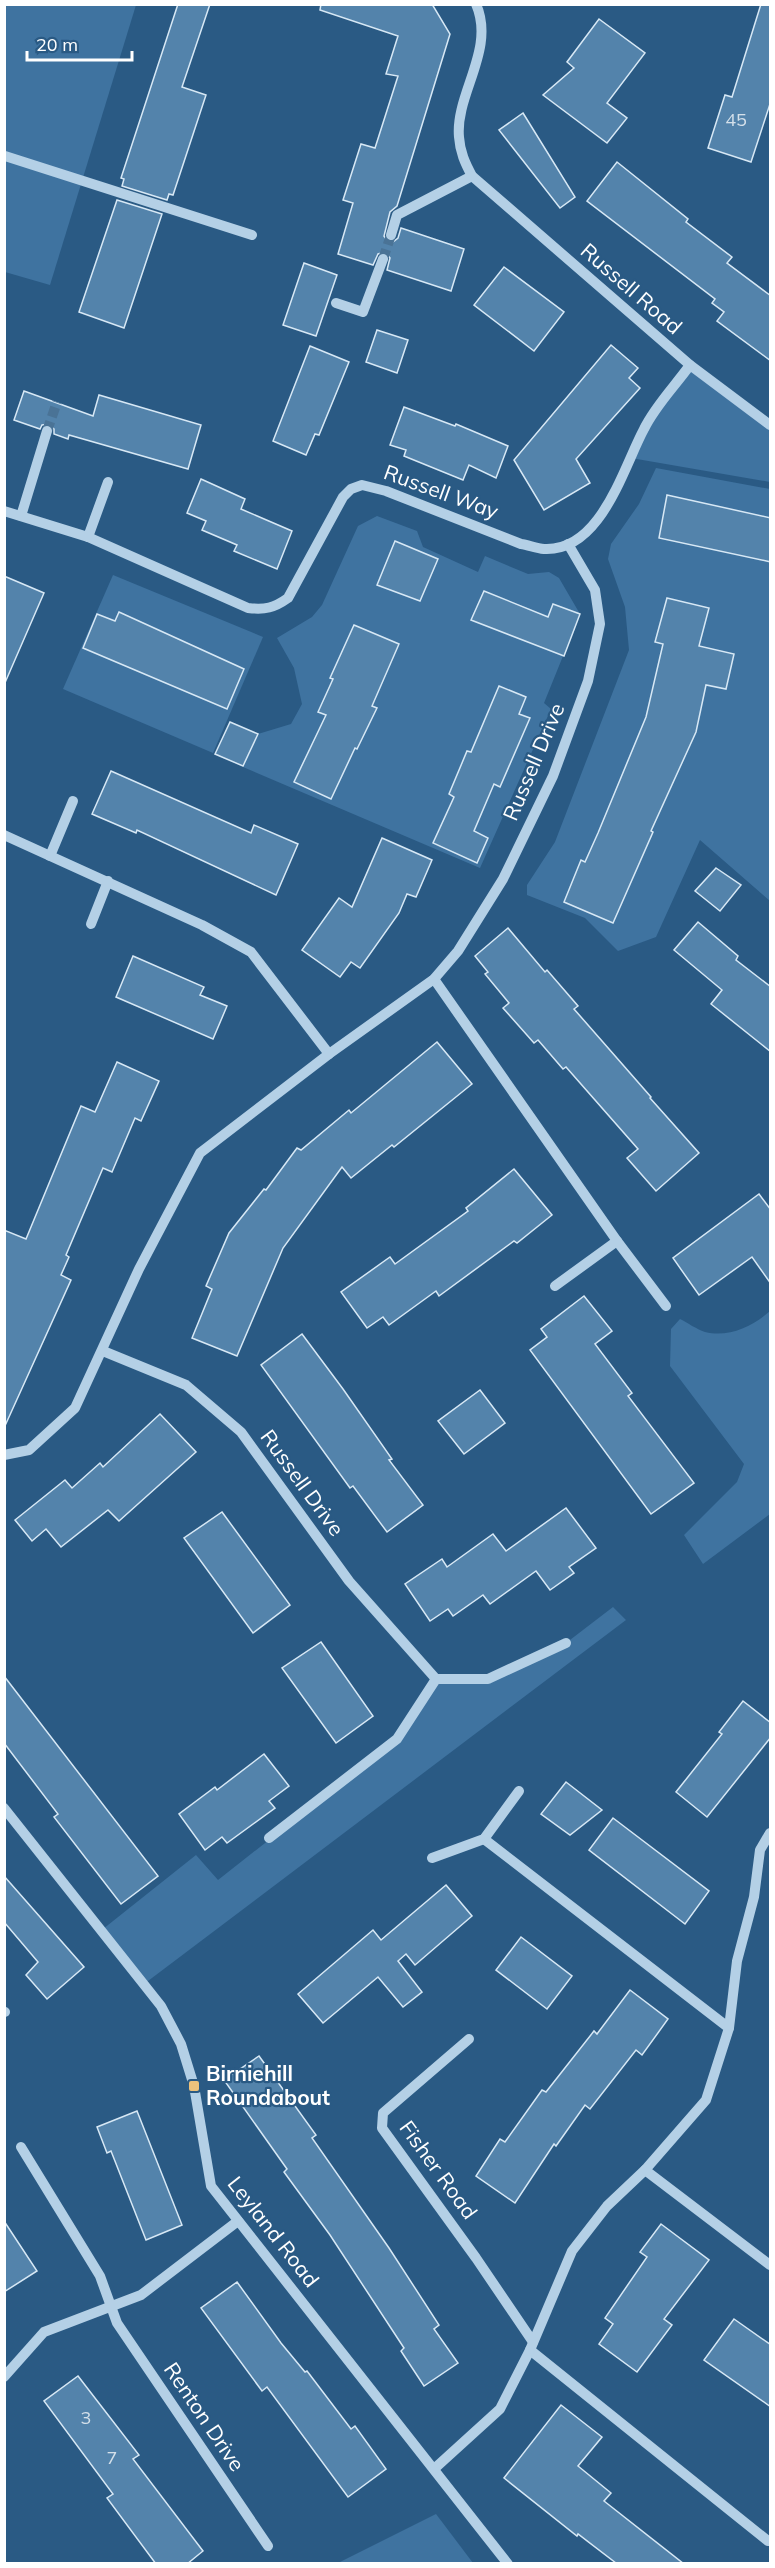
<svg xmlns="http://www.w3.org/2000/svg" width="775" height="2568" font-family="Mulish,sans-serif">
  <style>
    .green { fill: #3f73a0 }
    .building { fill: #5383ab; stroke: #d7e8f5; stroke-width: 1.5 }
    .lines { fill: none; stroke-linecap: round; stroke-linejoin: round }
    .minor-tunnel { stroke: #4a7396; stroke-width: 10; stroke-dasharray: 10 5; stroke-linecap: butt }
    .minor { stroke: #b4d0e6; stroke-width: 10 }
    .poi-dot { fill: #edc27c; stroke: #2a5a84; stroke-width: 2 }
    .labels { text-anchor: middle; stroke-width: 4.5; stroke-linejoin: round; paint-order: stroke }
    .number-label { font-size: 18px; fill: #d4e0ea }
    .street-label { font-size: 21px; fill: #fff; stroke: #2a5a84 }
    .poi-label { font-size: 21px; font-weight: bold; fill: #fff; stroke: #2a5a84; text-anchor: start }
  </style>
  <rect width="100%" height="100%" fill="#2a5a84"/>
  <g class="green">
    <polygon points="4,5 136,5 50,285 5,272"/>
    <polygon points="690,365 770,425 770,482 631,458 645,427"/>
    <polygon points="656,468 770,489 770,901 700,840 656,937 618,951 585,918 527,895 527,885 555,842 629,650 625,607 608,559 611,544 639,504"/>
    <polygon points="377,516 417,531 423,547 478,572 485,556 528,574 549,572 559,578 580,614 544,703 551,709 480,868 243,767 258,734 291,724 302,704 294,668 277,638 312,617 322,605 358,526"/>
    <polygon points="113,575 263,637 213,753 63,689"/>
    <path d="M 770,1311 L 770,1514 L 703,1564 L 684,1535 L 737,1482 L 744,1464 L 670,1366 L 671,1329 L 680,1319 C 688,1323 696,1329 705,1332 C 729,1338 753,1326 770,1311 Z"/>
    <polygon points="613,1607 626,1620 144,1984 103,1929 196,1855 218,1880 397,1739 436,1679 488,1679 566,1643"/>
    <polygon points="436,2514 473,2563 338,2563"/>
  </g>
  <g class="building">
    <polygon points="178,4 210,4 182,87 206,95 173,195 169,194 167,200 122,186 124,179 121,178"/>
    <polygon points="321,4 432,4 450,34 397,206 390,212 384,236 388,242 393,242 398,238 401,228 464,249 451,291 387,270 390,258 385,252 378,254 373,265 338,254 353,203 343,200 361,144 375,148 398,76 386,74 398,36 320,10"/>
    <polygon points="761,4 771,4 771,101 751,162 708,148 725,95 732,97"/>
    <polygon points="599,19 645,53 607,103 627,118 607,143 543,95 574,68 567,62"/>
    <polygon points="523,113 575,197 560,208 499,130"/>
    <polygon points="617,162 688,219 686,222 732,257 727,263 771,296 771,361 717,321 724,312 712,303 715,299 587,201"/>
    <polygon points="117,200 162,214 124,328 79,312"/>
    <polygon points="304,263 337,275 316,336 283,325"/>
    <polygon points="504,267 564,312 534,351 474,305"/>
    <polygon points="377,330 408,340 397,373 366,362"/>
    <polygon points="611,345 638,368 629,378 640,388 576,459 590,483 544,510 514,460"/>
    <polygon points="310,346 349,362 319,435 315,434 306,455 273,441"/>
    <polygon points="24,391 93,416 99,395 201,425 188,469 69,435 68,439 54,434 54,429 49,424 42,425 40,429 14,420"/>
    <polygon points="404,407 455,426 456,424 508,446 496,478 469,465 463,480 404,456 406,450 390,445"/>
    <polygon points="201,479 245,499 241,509 292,531 277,569 234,551 237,545 202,530 206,521 187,513"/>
    <polygon points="667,495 771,518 771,562 659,538"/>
    <polygon points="395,541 438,559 420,601 377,585"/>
    <polygon points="4,576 44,593 4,685"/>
    <polygon points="484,591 548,617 553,604 580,614 564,656 471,620"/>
    <polygon points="667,598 709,608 699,646 734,654 726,689 706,685 696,732 651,831 653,832 613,923 564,902 581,860 585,862 598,833 646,717 663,644 655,642"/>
    <polygon points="119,612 244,669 227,709 83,648 97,614 115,621"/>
    <polygon points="354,625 399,644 372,706 377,708 357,749 355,748 331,799 294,782 326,715 318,712 333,679 330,678"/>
    <polygon points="499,686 526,697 519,714 530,718 500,787 494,784 474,831 488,838 477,863 433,843 454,797 449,794 467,751 471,752"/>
    <polygon points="230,722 258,734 243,766 215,754"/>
    <polygon points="111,771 251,833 254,825 298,844 276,895 137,830 136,833 92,814"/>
    <polygon points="382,838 432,860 416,897 407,894 399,913 360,968 351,962 340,977 302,950 339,898 352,907"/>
    <polygon points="716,868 741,885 720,911 695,891"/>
    <polygon points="698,922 738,956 736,960 771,987 771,1052 711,1004 722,990 674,950"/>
    <polygon points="508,928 545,972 547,970 578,1006 574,1009 651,1097 650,1098 699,1153 656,1191 627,1158 638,1149 566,1067 563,1069 538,1040 534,1043 503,1008 509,1003 485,974 488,972 475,956"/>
    <polygon points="133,956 204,987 200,995 227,1006 213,1039 116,997"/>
    <polygon points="437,1042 472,1084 394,1147 392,1145 351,1178 342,1167 283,1248 237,1356 192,1338 212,1289 206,1286 229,1233 264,1189 266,1190 297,1148 301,1150 349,1110 351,1113"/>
    <polygon points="117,1062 159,1081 141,1121 135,1118 112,1172 103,1168 66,1255 69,1257 61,1275 71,1280 4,1428 4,1230 26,1239 81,1106 95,1112"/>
    <polygon points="514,1169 552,1215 517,1243 514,1241 439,1296 436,1291 389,1325 383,1317 367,1328 341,1292 390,1257 395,1264 468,1211 466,1208"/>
    <polygon points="759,1194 771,1210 771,1284 752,1257 699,1295 673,1258"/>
    <polygon points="584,1296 612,1331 595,1344 632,1393 628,1396 694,1483 651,1514 530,1350 547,1337 541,1329"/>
    <polygon points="302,1334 343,1389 392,1459 389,1460 423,1505 387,1532 353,1486 350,1488 261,1365"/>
    <polygon points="480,1390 505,1423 464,1454 438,1421"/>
    <polygon points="160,1414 196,1452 119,1521 108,1510 61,1547 46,1529 32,1541 15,1520 65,1480 72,1488 100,1463 103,1467"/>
    <polygon points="566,1508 596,1548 569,1567 574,1573 550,1590 536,1571 490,1604 483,1595 453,1616 448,1609 430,1621 405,1584 442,1559 447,1567 493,1534 506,1551"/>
    <polygon points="222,1512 290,1605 253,1633 184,1538"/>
    <polygon points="321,1642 373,1716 336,1743 282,1668"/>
    <polygon points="4,1676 158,1876 121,1904 54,1817 58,1814 4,1743"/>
    <polygon points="743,1701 771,1723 771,1737 707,1817 676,1792 722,1734 719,1732"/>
    <polygon points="264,1754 289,1786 269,1801 275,1808 227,1843 222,1837 205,1850 179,1814 215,1787 217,1790"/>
    <polygon points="566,1782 602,1810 570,1835 541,1814"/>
    <polygon points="613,1818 709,1891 685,1924 589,1850"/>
    <polygon points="4,1876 84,1967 47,1999 26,1975 38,1962 4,1922"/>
    <polygon points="446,1885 472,1916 415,1965 406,1954 398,1961 422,1992 403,2007 378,1977 323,2023 298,1994 373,1930 381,1940"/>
    <polygon points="521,1937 572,1976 547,2009 496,1970"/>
    <polygon points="630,1990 668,2019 642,2055 636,2050 590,2109 585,2105 556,2146 554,2144 515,2203 476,2176 500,2139 505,2142 542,2090 546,2092 594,2031 597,2034"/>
    <polygon points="259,2056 316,2135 312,2138 389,2248 439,2325 434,2329 458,2363 424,2386 401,2351 404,2348 330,2235 284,2172 287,2169 224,2080"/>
    <polygon points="137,2111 182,2225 146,2240 111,2151 107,2153 97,2127"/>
    <polygon points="4,2221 37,2271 4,2292"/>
    <polygon points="661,2224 709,2260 664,2319 672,2325 637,2372 599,2344 613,2324 605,2318 647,2257 640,2252"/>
    <polygon points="237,2282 281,2343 305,2372 307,2371 351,2429 355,2426 386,2469 348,2497 267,2387 262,2391 201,2308"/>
    <polygon points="734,2319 771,2345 771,2407 704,2360"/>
    <polygon points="78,2376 139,2455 133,2459 203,2551 187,2564 156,2564 107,2498 113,2494 44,2401"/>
    <polygon points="561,2405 602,2437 578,2466 611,2493 604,2501 684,2564 616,2563 578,2534 577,2536 504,2478"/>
  </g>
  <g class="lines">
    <g class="minor-tunnel">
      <polyline points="383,259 391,235"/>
      <polyline points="47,431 57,402"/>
    </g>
    <g class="minor">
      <path d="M 476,4 C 496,50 455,94 459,137 C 460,152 465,163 472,176 L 690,365 L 770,425"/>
      <polyline points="5,156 252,235"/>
      <polyline points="391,235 397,215 472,176"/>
      <polyline points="336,303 363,312 383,259"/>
      <path d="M 4,511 L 88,537 L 248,608 C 265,610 274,608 288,598 L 343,497 L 351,489 L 362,485 L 386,491 L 521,544 C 528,545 536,548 544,549 C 601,552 623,468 644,429 C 655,406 675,386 690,365"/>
      <polyline points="21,516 47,431"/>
      <polyline points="88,537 108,482"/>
      <polyline points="4,835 202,925 251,952 329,1054"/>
      <polyline points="50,856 73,801"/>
      <polyline points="91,924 108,881"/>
      <polyline points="434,979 617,1241 666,1306"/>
      <polyline points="555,1286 617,1241"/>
      <polyline points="103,1351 186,1385 241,1432 349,1581 436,1679"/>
      <polyline points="4,1455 29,1450 75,1408 139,1269 200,1153 329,1054 434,979 458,951 503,879 553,776 588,681 600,624 595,590 568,544"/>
      <polyline points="4,1808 161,2006 181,2044 194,2086 211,2186 508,2564"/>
      <polyline points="269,1838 397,1739 436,1679 488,1679 566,1643"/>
      <polyline points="432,1858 484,1839 519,1791"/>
      <polyline points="4,2012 5,2012"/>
      <polyline points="729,2028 737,1961 754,1897 760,1850 770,1833"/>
      <polyline points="469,2039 383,2113 382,2128 476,2258 533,2342"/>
      <polyline points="21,2147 100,2276 117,2323 268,2546"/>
      <polyline points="645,2170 770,2265"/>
      <polyline points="530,2350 768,2541"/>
      <polyline points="4,2377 44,2332 141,2295 238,2221"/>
      <polyline points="434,2469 500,2409 530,2350 572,2251 607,2206 645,2170 706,2100 729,2028 484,1839"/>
    </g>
  </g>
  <rect class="poi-dot" x="188" y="2080" width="12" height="12" rx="3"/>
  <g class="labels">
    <g class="number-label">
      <text x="736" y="126">45</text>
      <text x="86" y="2424">3</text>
      <text x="112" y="2464">7</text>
    </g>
    <g class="street-label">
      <text transform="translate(631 289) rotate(41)" y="7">Russell Road</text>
      <text transform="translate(441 492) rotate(20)" y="7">Russell Way</text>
      <text transform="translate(534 762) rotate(-67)" y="7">Russell Drive</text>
      <text transform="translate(302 1483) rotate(54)" y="7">Russell Drive</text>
      <text transform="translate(438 2170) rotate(54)" y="7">Fisher Road</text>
      <text transform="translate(273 2232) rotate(52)" y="7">Leyland Road</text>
      <text transform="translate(204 2417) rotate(56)" y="7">Renton Drive</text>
    </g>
    <g class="poi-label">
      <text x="206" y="2081">Birniehill<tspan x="206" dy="24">Roundabout</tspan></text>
    </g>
  </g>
  <rect width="775" height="2568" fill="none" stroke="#ffffff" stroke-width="12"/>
  <path d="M27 51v9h105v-9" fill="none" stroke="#ffffff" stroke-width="3"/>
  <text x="36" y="51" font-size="18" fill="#ffffff" stroke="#2a5a84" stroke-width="4.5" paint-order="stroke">20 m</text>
</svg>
